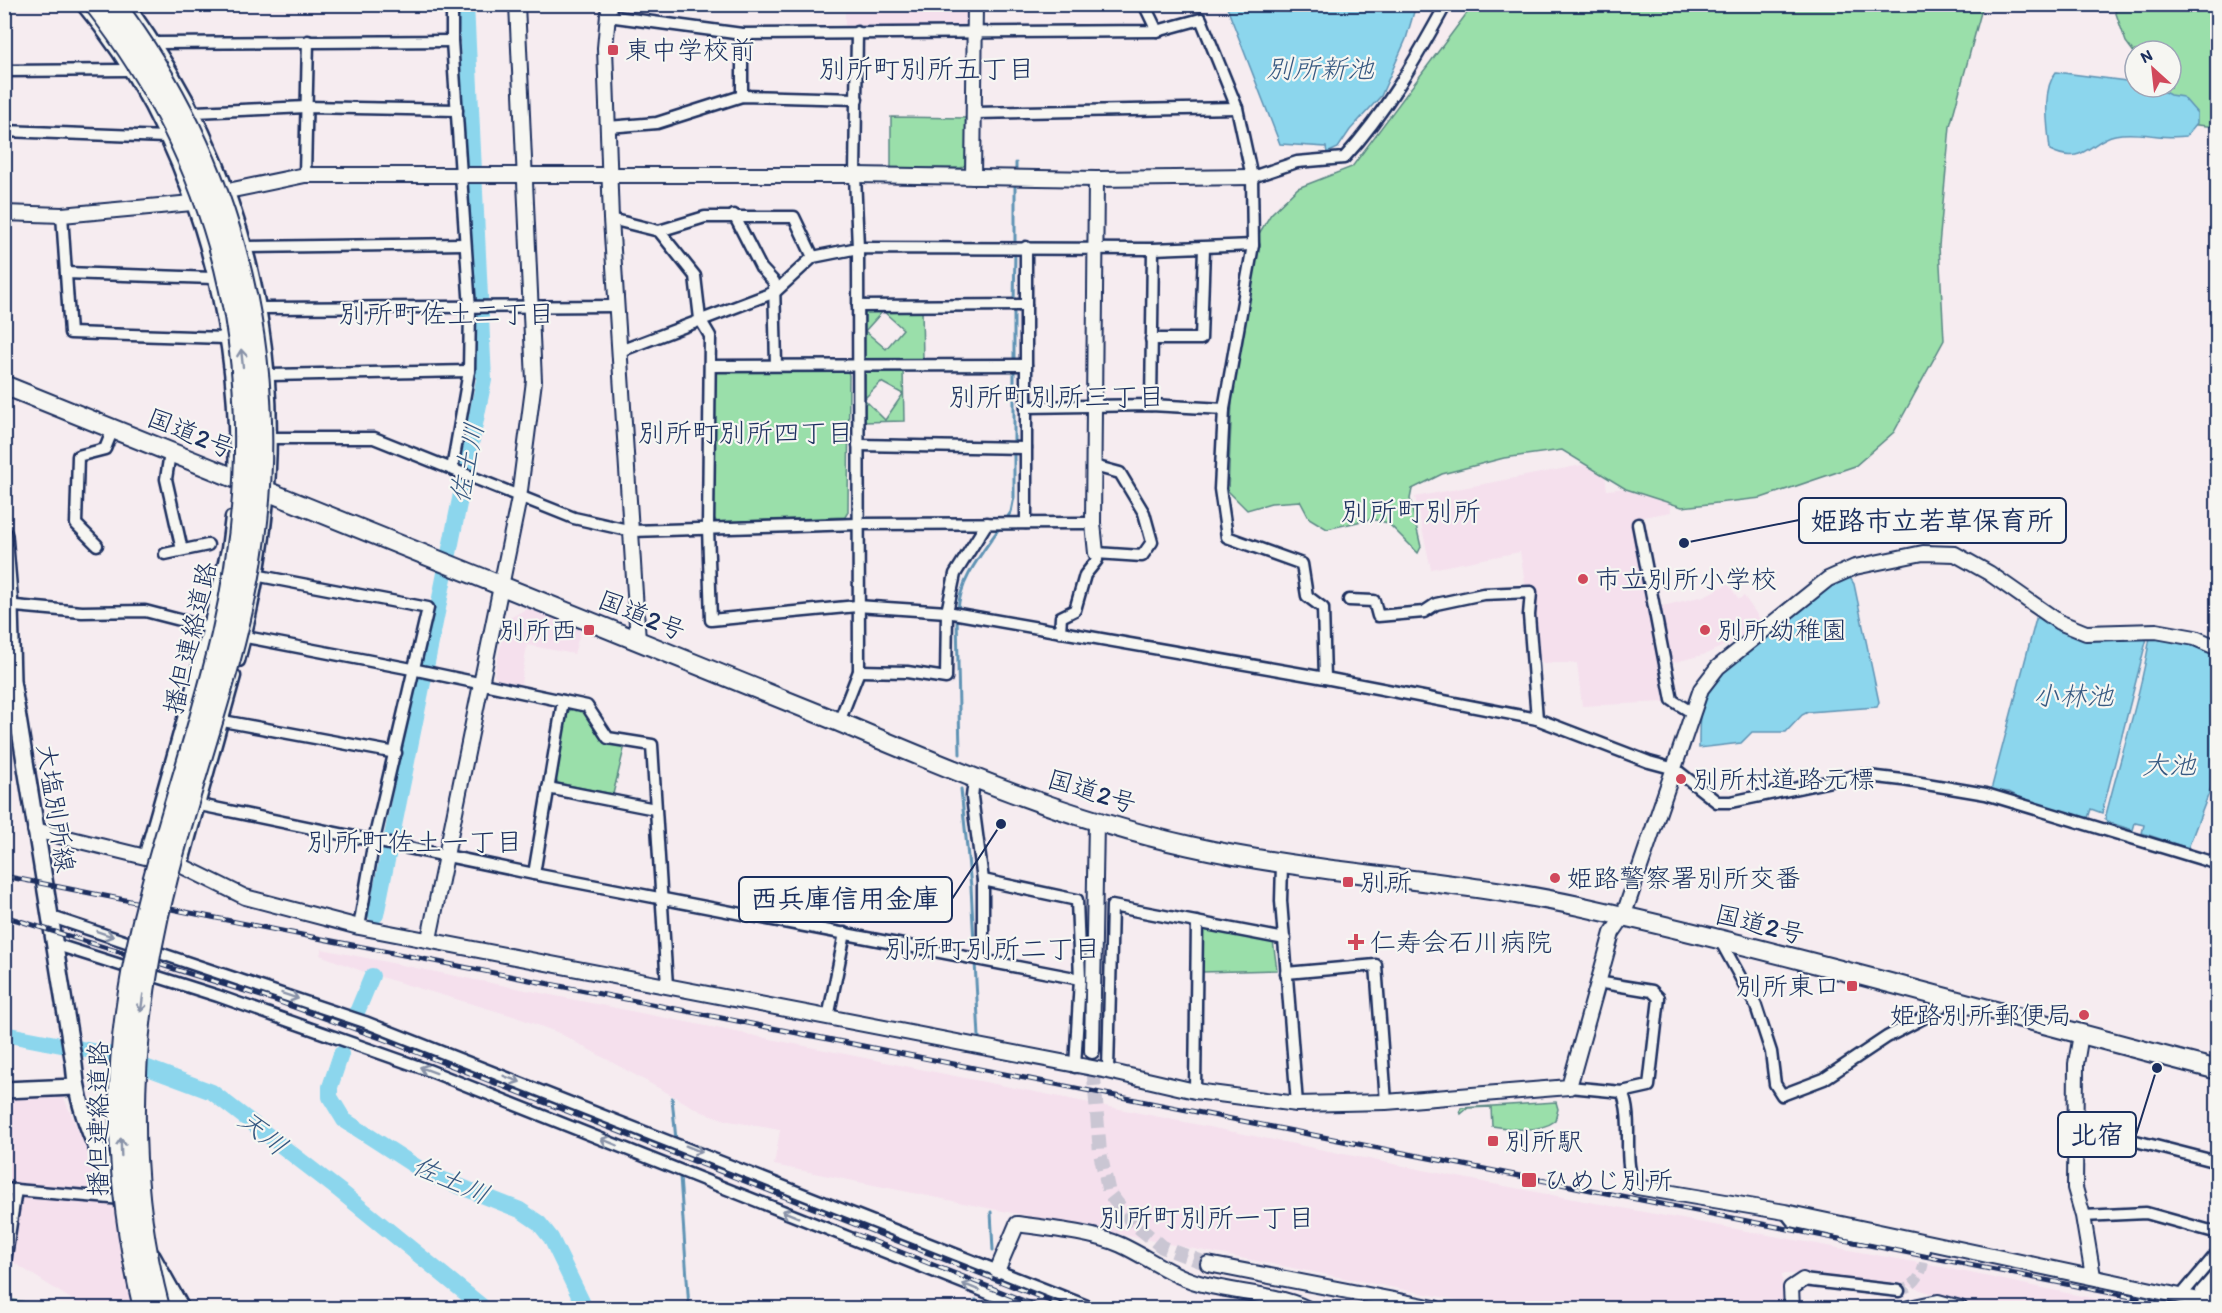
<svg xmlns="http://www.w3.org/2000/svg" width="2222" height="1313" font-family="Itim,'Klee One',sans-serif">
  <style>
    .built { fill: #f5e0ed }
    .green { fill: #9adfaa; stroke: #5a8784; stroke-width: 1.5; fill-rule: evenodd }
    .water { fill: #8cd6ed; stroke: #5f93b4; stroke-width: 1.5 }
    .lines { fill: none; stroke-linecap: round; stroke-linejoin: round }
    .stream { stroke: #5f93b4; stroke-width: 3 }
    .river { stroke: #8cd6ed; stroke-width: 16 }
    .minor-tunnel { stroke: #cac6d3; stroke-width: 10; stroke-dasharray: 10 5; stroke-linecap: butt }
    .tertiary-tunnel { stroke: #cac6d3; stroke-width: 14; stroke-dasharray: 14 7; stroke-linecap: butt }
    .minor-casing { stroke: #1b2f5e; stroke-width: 15 }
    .tertiary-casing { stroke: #1b2f5e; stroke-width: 18 }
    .secondary-casing { stroke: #1b2f5e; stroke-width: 20 }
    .trunk-casing { stroke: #1b2f5e; stroke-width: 22 }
    .minor { stroke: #f6f6f2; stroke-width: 10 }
    .tertiary { stroke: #f6f6f2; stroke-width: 14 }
    .secondary { stroke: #f6f6f2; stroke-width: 15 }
    .trunk { stroke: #f6f6f2; stroke-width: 18 }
    .rail-casing { stroke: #1b2f5e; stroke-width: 5 }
    .rail { stroke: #f6f6f2; stroke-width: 3; stroke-dasharray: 9; stroke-linecap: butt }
    .motorway-bridge-casing { stroke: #1b2f5e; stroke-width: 24; stroke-linecap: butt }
    .motorway-bridge { stroke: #f6f6f2; stroke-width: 20 }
    .oneway { stroke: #8892a8 }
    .poi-dot { fill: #d1495b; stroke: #f6f6f2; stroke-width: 2 }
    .labels { text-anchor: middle; stroke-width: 4.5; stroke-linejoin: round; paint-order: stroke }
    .poi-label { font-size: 26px; fill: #1b2f5e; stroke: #f6f6f2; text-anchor: start }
    .street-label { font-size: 26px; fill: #1b2f5e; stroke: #f6f6f2 }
    .neighbourhood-label { font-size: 27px; fill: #1b2f5e; stroke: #f6f6f2 }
    .water-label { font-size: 27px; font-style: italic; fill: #375982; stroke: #f6f6f2 }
    .quarter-label { font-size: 28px; fill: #1b2f5e; stroke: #f6f6f2 }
    .leader { fill: none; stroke: #1b2f5e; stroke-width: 2 }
    .callout-dot { fill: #1b2f5e; stroke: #f6f6f2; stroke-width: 2 }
    .callout { fill: #f6f6f2; stroke: #1b2f5e; stroke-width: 2 }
    .callout-label { font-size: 27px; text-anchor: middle; font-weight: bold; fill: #1b2f5e }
  </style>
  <rect width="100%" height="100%" fill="#f6ecf0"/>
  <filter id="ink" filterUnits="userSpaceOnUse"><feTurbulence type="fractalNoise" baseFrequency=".0167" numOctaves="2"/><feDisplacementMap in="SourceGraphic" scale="12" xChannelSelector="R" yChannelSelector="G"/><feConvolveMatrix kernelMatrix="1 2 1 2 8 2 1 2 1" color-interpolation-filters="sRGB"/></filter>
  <g filter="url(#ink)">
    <g class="built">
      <polygon points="845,5 966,5 966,23 962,26 845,26"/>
      <polygon points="1603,461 1607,490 1667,484 1671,512 1632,519 1665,702 1582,706 1577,663 1542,663 1539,658 1533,604 1535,588 1526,589 1520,552 1431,569 1415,497"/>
      <polygon points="1728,584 1739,599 1744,596 1760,619 1737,640 1706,654 1668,664 1658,607 1704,596"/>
      <polygon points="528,608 581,629 574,654 527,645 521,684 498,680 494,675 506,620"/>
      <polygon points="322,949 1488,1183 1946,1268 2139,1308 1975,1308 1900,1283 1801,1274 1782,1274 1784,1308 1498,1308 1102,1231 774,1165 780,1130 729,1121 702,1112 559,1033 513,1016 367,973 320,955"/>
      <polygon points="62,1094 114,1210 138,1308 85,1308 13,1262 5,1261 5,1095"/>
    </g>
    <g class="green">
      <polygon points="1473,5 1983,5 1950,126 1939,246 1944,340 1894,432 1855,466 1761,498 1682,507 1626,489 1562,450 1504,458 1442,474 1412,489 1410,499 1421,547 1418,553 1388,523 1371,519 1327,529 1309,518 1300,501 1271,503 1247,510 1228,491 1235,334 1249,250 1271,214 1298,188 1352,167"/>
      <polygon points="2113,5 2217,5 2217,127 2187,124 2160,87 2171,87 2171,51 2135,51 2135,54 2126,42"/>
      <polygon points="891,117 966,118 966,164 961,168 891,169"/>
      <path d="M 922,309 L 923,360 L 866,361 L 863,356 L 865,312 ZM 883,311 L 903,329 L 886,349 L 865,331 Z"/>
      <polygon points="720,368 847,369 849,375 848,512 845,517 717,522 713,517 715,373"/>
      <path d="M 867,369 L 903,369 L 904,421 L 863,422 L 861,374 ZM 881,382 L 903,394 L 885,420 L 864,399 Z"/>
      <polygon points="573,708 585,712 603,742 625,745 613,794 558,783 555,779 568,712"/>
      <polygon points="1205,927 1273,941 1277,970 1202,972 1201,933"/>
      <path d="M 1556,1102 L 1558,1109 L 1555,1121 C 1539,1133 1510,1129 1492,1126 L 1491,1107 L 1468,1108 L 1461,1114 L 1460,1111 L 1461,1108 Z"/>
      <polygon points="5,1299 68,1308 5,1308"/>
    </g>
    <g class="water">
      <polygon points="1226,5 1416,5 1406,39 1381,96 1350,130 1338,148 1327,153 1326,147 1280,144"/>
      <path d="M 2056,72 L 2134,82 L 2135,87 L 2155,87 L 2170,95 L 2183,97 L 2197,113 L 2197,123 L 2186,136 C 2162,140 2139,130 2115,135 C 2090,140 2084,167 2050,150 C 2048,128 2041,90 2056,72 Z"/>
      <path d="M 1849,576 L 1854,584 L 1879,702 L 1877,707 L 1808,712 L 1802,715 L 1786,732 L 1752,732 L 1741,743 L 1699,748 C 1699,722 1698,703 1713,681 L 1819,593 Z"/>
      <path d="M 2037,615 C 2082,646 2095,640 2147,638 L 2102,813 L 2091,809 L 2088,818 L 2030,803 L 2009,792 L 1991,790 Z"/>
      <path d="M 2150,637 L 2189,643 L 2217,653 L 2217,772 L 2188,848 L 2142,833 L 2144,825 L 2135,823 L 2133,830 L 2107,822 L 2105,819 C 2120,758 2140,699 2150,637 Z"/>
    </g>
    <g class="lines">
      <g class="stream">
        <polyline points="1016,173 1016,163"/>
        <polyline points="1015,245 1015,183"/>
        <polyline points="1014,302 1015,252"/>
        <polyline points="1014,362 1014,309"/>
        <polyline points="1004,522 1011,512 1014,497 1014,369"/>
        <path d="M 958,611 C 959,580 983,552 1000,527"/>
        <polyline points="957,617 960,754"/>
        <polyline points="961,789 971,887 979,1037"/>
        <polyline points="672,1098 676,1140"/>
        <polyline points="680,1176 689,1308"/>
        <polyline points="991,1212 993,1250"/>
        <polyline points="973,1308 976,1300"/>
      </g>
      <g class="river">
        <polyline points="376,915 484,380 466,4"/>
        <polyline points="357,1012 372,976"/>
        <polyline points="4,1034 113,1055 212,1092 340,1191 484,1308"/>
        <polyline points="341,1054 330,1087 330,1097 344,1120 426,1173 520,1210 539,1223 551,1238 585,1308"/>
      </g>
      <path class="minor-tunnel" d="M 1899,1291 C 1919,1285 1925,1269 1925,1250"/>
      <polyline class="tertiary-tunnel" points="1092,1051 1100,1153 1109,1193 1131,1221 1162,1247 1208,1264"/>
      <g class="minor-casing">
        <g id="minor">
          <path d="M 81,4 C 189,132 240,316 234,481"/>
          <path d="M 128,4 C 273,205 303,423 239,661"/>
          <polyline points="452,4 452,41 470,309 469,371 452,469"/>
          <polyline points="1144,4 1157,31"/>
          <polyline points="608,16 742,34 1157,31 1201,19 1237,108 1252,177 1253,245 1224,409 1220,489 1227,537 1302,564 1307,596 1323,608 1325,678"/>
          <polyline points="742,34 742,96"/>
          <polyline points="156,43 452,41"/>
          <polyline points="4,71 129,70"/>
          <polyline points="195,112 306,107 457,110"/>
          <polyline points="975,113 1237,108"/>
          <polyline points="608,127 657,123 742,96 857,99"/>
          <polyline points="4,131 166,137"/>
          <polyline points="305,175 308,41"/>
          <path d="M 1252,177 L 1297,162 L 1344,158 C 1386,112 1416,59 1446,4"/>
          <polyline points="62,215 70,333 224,338"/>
          <polyline points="734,215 761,268 774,282 776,365"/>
          <polyline points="611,219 659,231 705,217 794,217 813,257"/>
          <polyline points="659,231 695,276 700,319 710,336 708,527 711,620 857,606 947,612 1325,678 1537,719 1649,762 1675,769 1717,802 1731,802 1860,775 1903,780 1986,794 2218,864"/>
          <polyline points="248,247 465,244"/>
          <polyline points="1026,247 1026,523"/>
          <polyline points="66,273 213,278"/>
          <polyline points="858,306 1026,305"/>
          <polyline points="263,308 617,306"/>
          <polyline points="1151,339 1201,339 1204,248"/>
          <polyline points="620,351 775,292 813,257 858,248 1153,249 1253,245"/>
          <polyline points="711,366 1026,365"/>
          <polyline points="270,375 469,371"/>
          <polyline points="1151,405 1153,249"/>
          <polyline points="1026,407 1151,405 1224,409"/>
          <polyline points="273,438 374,438 574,518 632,531 858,524 1093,523"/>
          <polyline points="858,445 1026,448"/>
          <polyline points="170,453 166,479 182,550"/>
          <polyline points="1638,524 1672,700 1691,712"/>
          <polyline points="97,545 76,524 78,456 105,449 113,429"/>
          <polyline points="165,554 208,545"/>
          <polyline points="260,576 428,608 374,840 359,927"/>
          <polyline points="1349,600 1374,601 1378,616 1424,612 1436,604 1483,594 1531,592 1529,615 1537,719"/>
          <polyline points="4,605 82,612 145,611 246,637 412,669 587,706 608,738 652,745 667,986"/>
          <polyline points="1060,632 1061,617 1075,610 1085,575 1097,560 1096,553 1142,556 1152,542 1144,513 1120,473 1094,466"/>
          <polyline points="859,671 907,672 946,678 947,612 955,574 987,523"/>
          <polyline points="223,721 396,753"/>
          <polyline points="839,722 859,671 858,248 855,175 857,32"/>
          <polyline points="974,780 972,797 983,880 983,959"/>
          <polyline points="548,788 655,809"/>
          <polyline points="200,805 534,874 1080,979"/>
          <polyline points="144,857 209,627 227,549 231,517"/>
          <polyline points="1282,864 1281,901 1297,1104"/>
          <polyline points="182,866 235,676"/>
          <polyline points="534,874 563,701"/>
          <polyline points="983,880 1077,900 1080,979 1075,1067"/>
          <polyline points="49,916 365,1022 1092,1308"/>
          <polyline points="1720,940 1756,1006 1771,1052 1775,1084 1782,1095 1824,1079 1887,1037 1931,1014 1942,1006 1946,1000"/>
          <polyline points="54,944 218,996 428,1070 1026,1308"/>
          <polyline points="1286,973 1376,965 1386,1102"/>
          <polyline points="1597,982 1652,991 1659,998 1649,1086 1622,1092"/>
          <polyline points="828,1018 845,933"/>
          <polyline points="1108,1071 1112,906 1285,939"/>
          <path d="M 1569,1087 L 1622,1092 C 1635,1121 1620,1166 1637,1187"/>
          <polyline points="1195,1091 1197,922"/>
          <polyline points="2076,1139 2128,1139 2218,1162"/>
          <polyline points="4,1189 122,1199"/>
          <polyline points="1785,1212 1792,1221 1925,1250"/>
          <polyline points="2083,1216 2146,1213 2218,1233"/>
          <polyline points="4,1269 16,1190"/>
          <polyline points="1803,1280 1899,1291"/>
          <polyline points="2180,1297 2218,1252"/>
        </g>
      </g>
      <g class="tertiary-casing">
        <g id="tertiary">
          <polyline points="609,4 605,48 611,219 638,641"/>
          <polyline points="973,177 975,4"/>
          <polyline points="4,213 62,215 192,203 228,191 305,175 855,175 1096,179 1252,177"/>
          <polyline points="1096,553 1093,523 1096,179"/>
          <polyline points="35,830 182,866 245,897 359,927 1108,1071 1195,1091 1297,1104 1386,1102 1569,1087 1612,933 1623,917 1701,689 1718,667 1828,579 1855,567 1923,553 1955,554 1989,573 2059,622 2086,633 2156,631 2195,638 2218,648"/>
          <polyline points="429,939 519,498 534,381 517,4"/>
          <polyline points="2081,1034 2076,1064 2075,1188 2083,1216 2093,1276"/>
          <polyline points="1092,1051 1096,822"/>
          <polyline points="1637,1187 1785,1212 2218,1304"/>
          <polyline points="1208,1264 1435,1308"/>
          <path d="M 997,1271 L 1017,1224 C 1046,1228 1095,1233 1121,1245 C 1147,1257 1170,1275 1199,1283 C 1234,1293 1273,1293 1306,1308"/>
          <polyline points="2203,1292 2218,1275"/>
          <polyline points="1792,1308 1791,1288 1803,1280"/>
          <polyline points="1909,1308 1938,1302 1960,1308"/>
        </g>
      </g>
      <g class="secondary-casing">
        <g id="secondary">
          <path d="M 4,535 L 10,606 L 12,681 L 74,1064 C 77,1113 100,1157 123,1200"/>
          <polyline points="4,1090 75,1087"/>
          <polyline points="152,1256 181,1308"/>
        </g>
      </g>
      <g class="trunk-casing">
        <path id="trunk" d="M 4,385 L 839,722 C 954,771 1068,819 1190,846 C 1318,875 1451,878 1579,906 C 1793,954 2005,1015 2218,1070"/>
      </g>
      <use href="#minor" class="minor"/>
      <use href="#tertiary" class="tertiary"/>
      <use href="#secondary" class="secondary"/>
      <use href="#trunk" class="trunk"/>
      <g class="rail-casing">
        <g id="rail">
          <polyline points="4,876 2187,1308"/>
          <polyline points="4,916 271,999 383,1039 1068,1308"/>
          <polyline points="855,1234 1042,1308"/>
        </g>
      </g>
      <use href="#rail" class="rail"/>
      <g class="motorway-bridge-casing">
        <g id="motorway-bridge">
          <path d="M 95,4 C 242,193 274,406 222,635 C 194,757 147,873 128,998 C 112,1102 120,1207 144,1308"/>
          <path d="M 114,4 C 238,167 286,375 249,576 C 230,679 192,777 167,878 C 130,1020 122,1166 159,1308"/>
        </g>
      </g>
      <use href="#motorway-bridge" class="motorway-bridge"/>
    </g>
    <defs><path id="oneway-shaft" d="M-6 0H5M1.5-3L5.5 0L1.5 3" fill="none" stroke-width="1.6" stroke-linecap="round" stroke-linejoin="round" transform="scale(1.5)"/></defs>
    <g class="oneway">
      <use href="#oneway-shaft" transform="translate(242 358) rotate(-96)"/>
      <use href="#oneway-shaft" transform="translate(105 934) rotate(19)"/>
      <use href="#oneway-shaft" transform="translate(290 996) rotate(19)"/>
      <use href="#oneway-shaft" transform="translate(142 1003) rotate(98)"/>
      <use href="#oneway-shaft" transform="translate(428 1070) rotate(-160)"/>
      <use href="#oneway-shaft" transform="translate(512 1079) rotate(21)"/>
      <use href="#oneway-shaft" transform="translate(609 1142) rotate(-158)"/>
      <use href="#oneway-shaft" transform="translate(121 1147) rotate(-92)"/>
      <use href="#oneway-shaft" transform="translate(694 1149) rotate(22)"/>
      <use href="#oneway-shaft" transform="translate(790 1214) rotate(-158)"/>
      <use href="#oneway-shaft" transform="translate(971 1287) rotate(-158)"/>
    </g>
  </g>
  <g class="poi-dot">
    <rect x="607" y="44" width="12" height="12" rx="3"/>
    <circle cx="1583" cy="579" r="6"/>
    <rect x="583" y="624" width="12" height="12" rx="3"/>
    <circle cx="1705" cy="630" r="6"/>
    <circle cx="1681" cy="779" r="6"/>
    <circle cx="1555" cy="878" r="6"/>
    <rect x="1342" y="876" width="12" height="12" rx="3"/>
    <path d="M1353 933h6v6h6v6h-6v6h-6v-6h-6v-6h6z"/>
    <rect x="1846" y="980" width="12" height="12" rx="3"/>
    <circle cx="2084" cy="1015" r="6"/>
    <rect x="1487" y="1135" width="12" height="12" rx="3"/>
    <rect x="1521" y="1172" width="16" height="16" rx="3"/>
  </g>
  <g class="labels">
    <g class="poi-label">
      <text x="625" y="59">東中学校前</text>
      <text x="1595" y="588">市立別所小学校</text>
      <text x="577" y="639" text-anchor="end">別所西</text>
      <text x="1717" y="639">別所幼稚園</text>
      <text x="1693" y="788">別所村道路元標</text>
      <text x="1567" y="887">姫路警察署別所交番</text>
      <text x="1360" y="891">別所</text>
      <text x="1370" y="951">仁寿会石川病院</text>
      <text x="1840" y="995" text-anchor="end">別所東口</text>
      <text x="2072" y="1024" text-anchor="end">姫路別所郵便局</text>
      <text x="1505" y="1150">別所駅</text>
      <text x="1543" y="1189">ひめじ別所</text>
    </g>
    <g class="street-label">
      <text transform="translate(191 433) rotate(22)" y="9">国道2号</text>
      <text transform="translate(642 615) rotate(22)" y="9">国道2号</text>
      <text transform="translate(190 638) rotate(-77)" y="9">播但連絡道路</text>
      <text transform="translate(1092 791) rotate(17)" y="9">国道2号</text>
      <text transform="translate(56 808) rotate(81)" y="9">大塩別所線</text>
      <text transform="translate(1760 924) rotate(14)" y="9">国道2号</text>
      <text transform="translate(98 1119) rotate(-90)" y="9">播但連絡道路</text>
    </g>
    <g class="neighbourhood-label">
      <text x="927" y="78">別所町別所五丁目</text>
      <text x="447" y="323">別所町佐土二丁目</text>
      <text x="1057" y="406">別所町別所三丁目</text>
      <text x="746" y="442">別所町別所四丁目</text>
      <text x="415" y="851">別所町佐土一丁目</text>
      <text x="993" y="958">別所町別所二丁目</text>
      <text x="1207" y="1227">別所町別所一丁目</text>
    </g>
    <g class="water-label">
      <text x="1320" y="78">別所新池</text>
      <text transform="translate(467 463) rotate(-79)" y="9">佐土川</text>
      <text x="2073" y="705">小林池</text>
      <text x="2169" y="774">大池</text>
      <text transform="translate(263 1133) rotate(39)" y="9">天川</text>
      <text transform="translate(451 1180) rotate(24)" y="9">佐土川</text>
    </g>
    <g class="quarter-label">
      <text x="1411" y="521">別所町別所</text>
    </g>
  </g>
  <path class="leader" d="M1684 543L1799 520M1001 824L952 899M2157 1068L2136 1135"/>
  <g class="callout-dot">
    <circle cx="1684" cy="543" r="6"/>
    <circle cx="1001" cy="824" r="6"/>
    <circle cx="2157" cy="1068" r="6"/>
  </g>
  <g class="callout">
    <rect x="1799" y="498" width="267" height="45" rx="6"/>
    <rect x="739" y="877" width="213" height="45" rx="6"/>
    <rect x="2058" y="1112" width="78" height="45" rx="6"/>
  </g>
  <g class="callout-label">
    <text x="1932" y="530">姫路市立若草保育所</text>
    <text x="845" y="908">西兵庫信用金庫</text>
    <text x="2097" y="1144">北宿</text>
  </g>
  <rect width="2222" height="1313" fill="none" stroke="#f6f6f2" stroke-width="24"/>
  <rect x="12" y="12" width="2198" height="1289" fill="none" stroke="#1b2f5e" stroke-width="2" filter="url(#ink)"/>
  <g transform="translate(2153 69) rotate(333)"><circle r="28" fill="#f6f6f2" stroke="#9ea6b7" stroke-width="1.5"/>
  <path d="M0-4.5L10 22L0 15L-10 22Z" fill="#d1495b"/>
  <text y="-9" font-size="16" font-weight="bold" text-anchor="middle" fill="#1b2f5e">N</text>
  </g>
</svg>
